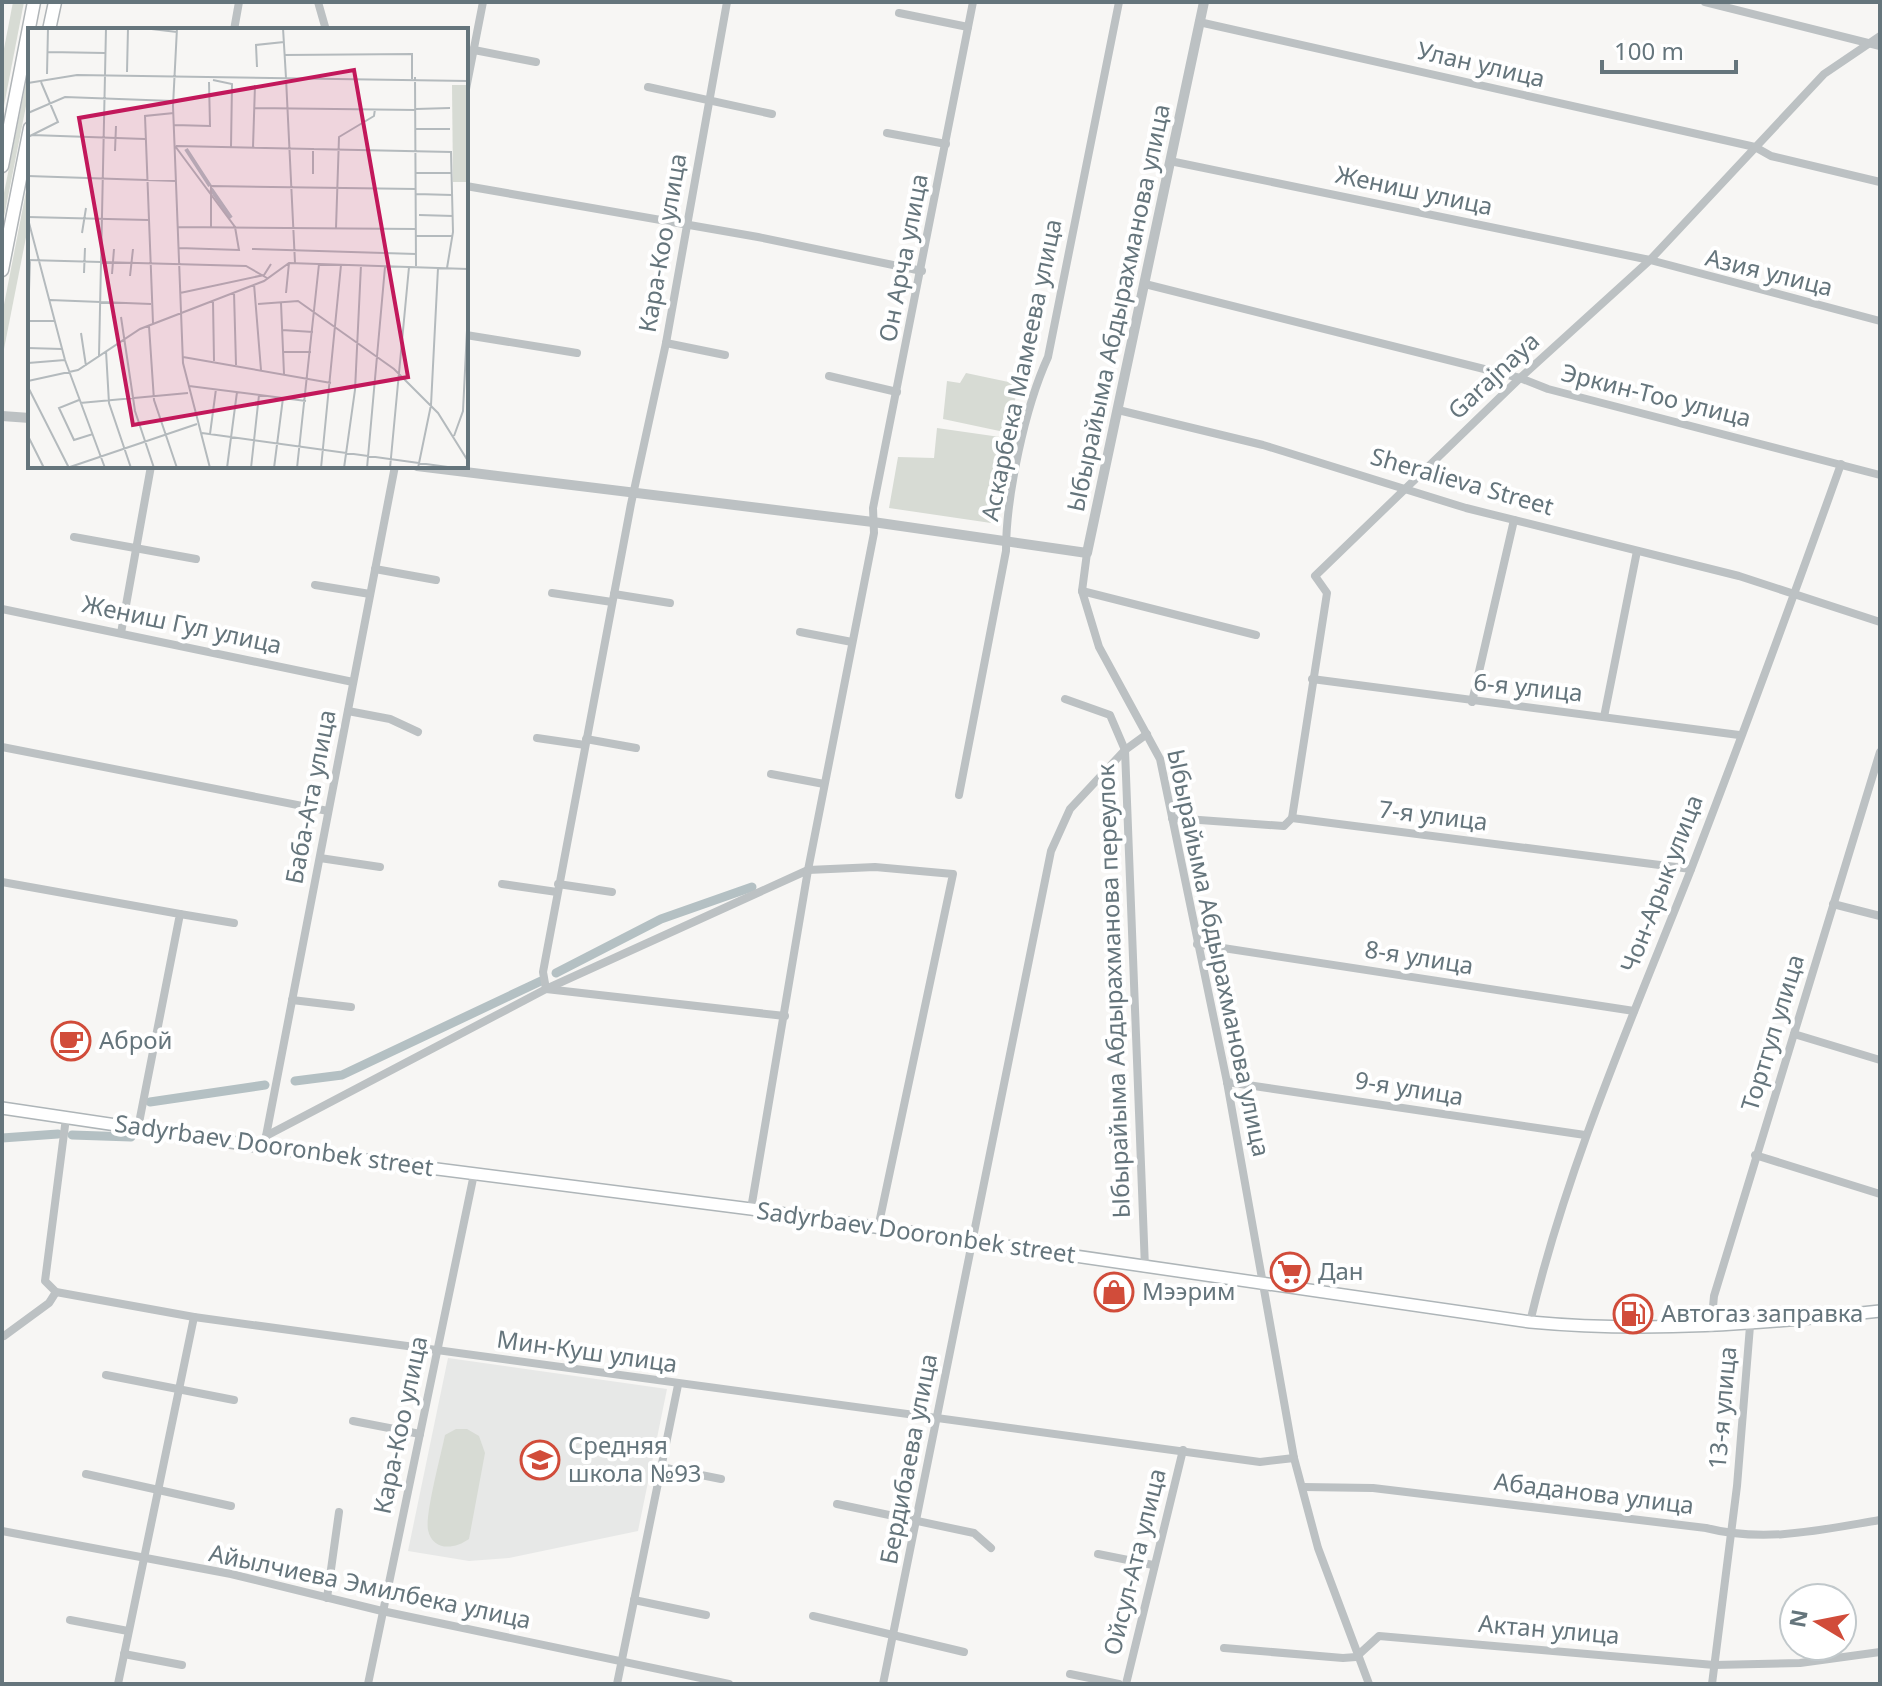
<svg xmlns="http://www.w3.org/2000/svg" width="1882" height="1686" font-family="'Noto Sans',sans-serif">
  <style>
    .built { fill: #e7e8e7 }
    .green { fill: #d7dbd4 }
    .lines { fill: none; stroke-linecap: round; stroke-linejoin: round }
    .canal { stroke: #b4c0c3; stroke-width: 9 }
    .secondary-casing { stroke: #aeb5b8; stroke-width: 14 }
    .primary-casing { stroke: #b0b5b8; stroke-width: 15 }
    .minor { stroke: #bcc1c3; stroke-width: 8 }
    .tertiary { stroke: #bcc1c3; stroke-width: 10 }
    .secondary { stroke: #fff; stroke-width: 11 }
    .primary { stroke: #fff; stroke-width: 12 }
    .labels { text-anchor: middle; stroke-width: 8; stroke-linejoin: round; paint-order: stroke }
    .street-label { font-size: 24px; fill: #65757c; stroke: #fff }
    .poi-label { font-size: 24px; fill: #65757c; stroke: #fff; text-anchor: start }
    .inset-river { fill: none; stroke: #b4c0c3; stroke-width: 4 }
    .inset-road { fill: none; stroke: #b4babd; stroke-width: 2 }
    .view { fill: #c2185b; fill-opacity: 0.15; stroke: #c2185b; stroke-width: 4 }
    .inset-edge { fill: none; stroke: #65757c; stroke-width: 4 }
  </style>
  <rect width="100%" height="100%" fill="#f7f6f4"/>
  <polygon class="built" points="448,1358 667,1389 638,1531 509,1558 469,1561 408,1551"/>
  <g class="green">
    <polygon points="13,2 24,2 2,116 2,59"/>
    <polygon points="30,62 30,86 2,227 2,203"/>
    <polygon points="30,171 30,217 2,359 2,315"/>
    <polygon points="966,373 1018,384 1009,433 943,419 947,381 960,383"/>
    <polygon points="937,428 1007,438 991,523 889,508 898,457 934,458"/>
    <path d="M 456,1429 L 467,1429 L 479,1436 L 485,1453 L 469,1539 C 455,1549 433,1552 428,1530 C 425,1514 441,1455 445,1435 Z"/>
  </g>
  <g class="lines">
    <g class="canal">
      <polyline points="556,973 661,919 752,887"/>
      <polyline points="295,1081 342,1075 541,981"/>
      <polyline points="150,1102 265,1085"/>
      <polyline points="72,1135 131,1137"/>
      <polyline points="2,1138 58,1134"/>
    </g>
    <g class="secondary-casing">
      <path id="secondary" d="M 2,1108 L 264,1147 L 751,1209 L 1530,1322 C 1648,1333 1762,1324 1880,1311"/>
    </g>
    <g class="primary-casing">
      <g id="primary">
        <polyline points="49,30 55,2"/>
        <polyline points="2,166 34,2"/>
        <polyline points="2,270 30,128"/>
      </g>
    </g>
    <g class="minor">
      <polyline points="318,2 326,30"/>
      <polyline points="727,2 666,343 631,504 543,972 546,989 785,1016"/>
      <polyline points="1705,2 1880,46"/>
      <polyline points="899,13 968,27"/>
      <polyline points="1199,22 1755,147 1771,156 1880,182"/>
      <polyline points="234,30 239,2"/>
      <polyline points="466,52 474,50 536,62"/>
      <polyline points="648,87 772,114"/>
      <polyline points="466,89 483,2"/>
      <polyline points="887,133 946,144"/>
      <polyline points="1170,161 1650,260 1880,321"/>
      <polyline points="466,186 758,237 922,271"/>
      <polyline points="1145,284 1520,378 1548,389 1880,475"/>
      <polyline points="466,335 577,353"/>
      <polyline points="666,343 725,355"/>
      <polyline points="829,376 897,392"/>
      <polyline points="1118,410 1263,445 1466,508 1739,576 1880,622"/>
      <polyline points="74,537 196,559"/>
      <polyline points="1087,553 1082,591 1099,647 1160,759 1227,1082 1294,1458 1318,1548 1369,1684"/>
      <polyline points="375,569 436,580"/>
      <polyline points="315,585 370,594"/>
      <polyline points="1082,591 1256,635"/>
      <polyline points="552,593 612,602"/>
      <polyline points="614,594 670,603"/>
      <polyline points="2,609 353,682"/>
      <polyline points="800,632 852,642"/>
      <polyline points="121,633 151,466"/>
      <polyline points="1312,679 1739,735"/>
      <polyline points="1065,699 1110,715 1125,750 1145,1268"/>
      <polyline points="1472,702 1514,520"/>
      <polyline points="348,711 390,719 418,732"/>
      <polyline points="1604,717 1637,551"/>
      <polyline points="537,738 585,745"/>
      <polyline points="586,739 636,748"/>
      <polyline points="2,747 328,811"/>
      <polyline points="771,774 824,784"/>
      <path d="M 959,795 L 1006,551 C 1006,496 1025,407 1048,357 L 1119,2"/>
      <polyline points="1172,818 1284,826 1292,818 1691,869"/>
      <polyline points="1292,818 1327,593 1315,576 1520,378 1650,260 1824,74 1880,36"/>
      <polyline points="320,858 380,867"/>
      <polyline points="2,882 180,914 138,1128"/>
      <polyline points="502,884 557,892"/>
      <polyline points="558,884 612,892"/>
      <polyline points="1833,904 1880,916"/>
      <polyline points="180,914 234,923"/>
      <polyline points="1197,944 1634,1011"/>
      <polyline points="292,1000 351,1007"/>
      <polyline points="1794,1034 1880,1060"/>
      <polyline points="1227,1082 1585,1135"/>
      <polyline points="66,1118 45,1281 56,1292 194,1317 1260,1462 1294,1458"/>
      <polyline points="266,1136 395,466"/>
      <polyline points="264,1147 266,1136 546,989 808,870 875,867 953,874 878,1228"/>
      <polyline points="1755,1155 1880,1194"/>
      <polyline points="751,1209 808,870 874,533 873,508 973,2"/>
      <path d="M 1530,1322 C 1567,1166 1631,1021 1690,872 C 1742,737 1792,601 1841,464"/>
      <polyline points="1711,1328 1714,1296 1880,752"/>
      <polyline points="4,1336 49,1303 56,1292"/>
      <polyline points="106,1375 234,1400"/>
      <polyline points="353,1421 420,1434"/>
      <polyline points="661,1467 721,1479"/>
      <polyline points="86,1474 231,1506"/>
      <path d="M 1303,1487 L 1373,1488 L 1706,1528 C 1765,1543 1820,1530 1880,1520"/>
      <polyline points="837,1504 974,1533 991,1548"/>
      <polyline points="2,1531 231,1574 382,1611 729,1684"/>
      <polyline points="1098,1554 1153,1565"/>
      <polyline points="327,1598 339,1512"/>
      <polyline points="634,1600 706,1615"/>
      <polyline points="813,1616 964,1652"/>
      <polyline points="70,1620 128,1631"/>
      <polyline points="1224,1648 1343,1658 1356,1657 1379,1636 1714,1665 1800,1663 1880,1652"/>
      <polyline points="124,1654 182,1665"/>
      <polyline points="1070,1674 1119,1684"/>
      <polyline points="118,1684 194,1317"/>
      <polyline points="368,1684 474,1174"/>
      <polyline points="617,1684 678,1385"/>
      <polyline points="883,1684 1051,851 1070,809 1125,750 1147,734"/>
      <polyline points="1126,1684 1183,1450"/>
      <polyline points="1712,1684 1737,1486 1750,1326"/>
    </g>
    <g class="tertiary">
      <polyline points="2,416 30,418"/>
      <polyline points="417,466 873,522 1087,553 1204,2"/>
    </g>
    <use href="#secondary" class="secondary"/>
    <use href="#primary" class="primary"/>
  </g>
  <defs>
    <g id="cafe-ring" transform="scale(2)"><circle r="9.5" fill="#fff" stroke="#d14c3a" stroke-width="1.5"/><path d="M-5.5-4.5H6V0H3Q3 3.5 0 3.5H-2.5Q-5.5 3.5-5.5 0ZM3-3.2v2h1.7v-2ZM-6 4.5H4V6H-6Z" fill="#d14c3a"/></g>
    <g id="supermarket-ring" transform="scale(2)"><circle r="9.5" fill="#fff" stroke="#d14c3a" stroke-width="1.5"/><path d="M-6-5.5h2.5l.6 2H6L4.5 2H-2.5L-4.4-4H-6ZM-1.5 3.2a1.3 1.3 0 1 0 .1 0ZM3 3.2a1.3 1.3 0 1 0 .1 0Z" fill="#d14c3a"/></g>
    <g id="shop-ring" transform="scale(2)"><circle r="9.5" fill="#fff" stroke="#d14c3a" stroke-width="1.5"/><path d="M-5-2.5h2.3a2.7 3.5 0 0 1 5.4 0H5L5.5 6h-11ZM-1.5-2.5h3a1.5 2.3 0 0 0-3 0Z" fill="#d14c3a"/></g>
    <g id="fuel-ring" transform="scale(2)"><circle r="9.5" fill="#fff" stroke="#d14c3a" stroke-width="1.5"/><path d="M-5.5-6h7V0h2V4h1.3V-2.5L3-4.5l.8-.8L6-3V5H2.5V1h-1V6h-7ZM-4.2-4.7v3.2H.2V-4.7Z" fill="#d14c3a"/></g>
    <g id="school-ring" transform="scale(2)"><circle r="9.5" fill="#fff" stroke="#d14c3a" stroke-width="1.5"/><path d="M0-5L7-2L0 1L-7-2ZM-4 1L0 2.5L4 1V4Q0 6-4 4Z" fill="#d14c3a"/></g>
  </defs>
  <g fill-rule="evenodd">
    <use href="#cafe-ring" x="71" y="1041"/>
    <use href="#supermarket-ring" x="1290" y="1272"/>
    <use href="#shop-ring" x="1114" y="1292"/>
    <use href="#fuel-ring" x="1633" y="1314"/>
    <use href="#school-ring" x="540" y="1460"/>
  </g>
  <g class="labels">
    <g class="street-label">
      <text transform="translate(1481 65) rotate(13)" y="8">Улан улица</text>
      <text transform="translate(1414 191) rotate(12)" y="8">Жениш улица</text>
      <text transform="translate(663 243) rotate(-80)" y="8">Кара-Коо улица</text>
      <text transform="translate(904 258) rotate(-79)" y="8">Он Арча улица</text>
      <text transform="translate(1769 273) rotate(14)" y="8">Азия улица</text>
      <text transform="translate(1119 308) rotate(-78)" y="8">Ыбырайыма Абдырахманова улица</text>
      <text transform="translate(1022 370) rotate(-78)" y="8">Аскарбека Мамеева улица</text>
      <text transform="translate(1494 376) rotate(-43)" y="8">Garajnaya</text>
      <text transform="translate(1656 396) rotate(14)" y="8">Эркин-Тоо улица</text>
      <text transform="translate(1462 482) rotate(16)" y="8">Sheralieva Street</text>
      <text transform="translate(182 625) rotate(12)" y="8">Жениш Гул улица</text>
      <text transform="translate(1528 688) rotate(6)" y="8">6-я улица</text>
      <text transform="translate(311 797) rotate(-79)" y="8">Баба-Ата улица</text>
      <text transform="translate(1433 816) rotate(7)" y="8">7-я улица</text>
      <text transform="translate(1662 884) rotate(-69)" y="8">Чон-Арык улица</text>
      <text transform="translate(1218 953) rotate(78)" y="8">Ыбырайыма Абдырахманова улица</text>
      <text transform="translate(1419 958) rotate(9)" y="8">8-я улица</text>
      <text transform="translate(1114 991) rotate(-92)" y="8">Ыбырайыма Абдырахманова переулок</text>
      <text transform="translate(1773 1033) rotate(-73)" y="8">Тортгул улица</text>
      <text transform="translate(1409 1089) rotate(9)" y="8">9-я улица</text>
      <text transform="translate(274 1146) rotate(8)" y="8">Sadyrbaev Dooronbek street</text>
      <text transform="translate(916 1233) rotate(8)" y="8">Sadyrbaev Dooronbek street</text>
      <text transform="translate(587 1352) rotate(8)" y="8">Мин-Куш улица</text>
      <text transform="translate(1723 1408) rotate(-85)" y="8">13-я улица</text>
      <text transform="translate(401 1425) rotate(-78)" y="8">Кара-Коо улица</text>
      <text transform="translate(909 1459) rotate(-79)" y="8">Бердибаева улица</text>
      <text transform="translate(1594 1494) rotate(7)" y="8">Абаданова улица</text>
      <text transform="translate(1135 1562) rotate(-76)" y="8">Ойсул-Ата улица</text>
      <text transform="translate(370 1587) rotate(12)" y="8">Айылчиева Эмилбека улица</text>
      <text transform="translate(1549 1630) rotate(5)" y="8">Актан улица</text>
    </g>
    <g class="poi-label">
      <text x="99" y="1049">Аброй</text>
      <text x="1318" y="1280">Дан</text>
      <text x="1142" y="1300">Мээрим</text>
      <text x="1661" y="1322">Автогаз заправка</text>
      <text x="568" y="1454">Средняя<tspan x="568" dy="28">школа №93</tspan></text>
    </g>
  </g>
  <g transform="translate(28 28)">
    <rect width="440" height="440" fill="#f7f6f4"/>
    <path d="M 424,57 L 440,57 L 440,154 L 425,154 Z" fill="#d7dbd4"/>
    <path class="inset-river" d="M 158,121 L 182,158M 183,161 L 203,190"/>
    <path class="inset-road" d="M 115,0 L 149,4M 149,0 L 145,78 L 155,335 L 182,440M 255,0 L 258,50M 20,24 L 77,25M 256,27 L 384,26 L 384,51M 229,39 L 228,17 L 256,14M 99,44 L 100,0M 19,46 L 20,0M 387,49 L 388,238M 258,50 L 267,235M 185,52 L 204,56 L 203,119M 0,55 L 49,47 L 440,53M 226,80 L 388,82M 388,81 L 422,80M 0,85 L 37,69 L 145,73M 146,97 L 182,98 L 181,54M 388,101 L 422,101M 4,107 L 117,111M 0,109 L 30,94 L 13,54M 147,118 L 207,199 L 211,222 L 151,220M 148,118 L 423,124 L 425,204 L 419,240M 225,119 L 227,57M 285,120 L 285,146M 87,123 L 88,98M 388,145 L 424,145M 0,148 L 148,153M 388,166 L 424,167M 391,187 L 425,188M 0,189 L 120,192M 0,191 L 37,332 L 77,440M 150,199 L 388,201M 183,199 L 183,158 L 388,161M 308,200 L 311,109 L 346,88 L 347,81M 54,205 L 58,180M 388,208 L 424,208M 224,221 L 388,226M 0,232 L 218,238 L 239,250M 56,245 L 57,220M 84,246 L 86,221M 102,248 L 105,221M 226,256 L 233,342M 206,264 L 208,337M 152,265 L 236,247 L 243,236M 258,265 L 261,235M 22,272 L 123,276M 185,273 L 186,333M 253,275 L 256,346M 230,276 L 270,273 L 366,341 L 410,385 L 440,433M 93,289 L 107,383 L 126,440M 0,293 L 2,232M 0,293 L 27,293M 125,295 L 117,88 L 146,85M 121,298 L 126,372 L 149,440M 254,302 L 285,304M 53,305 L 58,338M 0,320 L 34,321M 78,323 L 81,375 L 103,440M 255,324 L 283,324M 71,328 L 78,0M 155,329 L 303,355M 0,335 L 37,332M 0,353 L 50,342 L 112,301 L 236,253 L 261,235 L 440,241M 161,358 L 278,373M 0,359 L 41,440M 51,372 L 31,380 L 46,412 L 65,406M 52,375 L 160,365M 174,405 L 427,440M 182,406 L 188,361M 0,408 L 16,440M 426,408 L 435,383 L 440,282M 39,440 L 169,396M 199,440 L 209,364M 223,440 L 231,367M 246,440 L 255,370M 269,440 L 291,236M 293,440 L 313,237M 316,440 L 327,362 L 333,237M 339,440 L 357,239M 362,440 L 381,239M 390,440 L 403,377 L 410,240"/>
    <path class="view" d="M 326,42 L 380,349 L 105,397 L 51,90 Z"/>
    <rect width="440" height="440" class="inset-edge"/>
  </g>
  <rect width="1882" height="1686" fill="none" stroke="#65757c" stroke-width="8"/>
  <g transform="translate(1818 1622) rotate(280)"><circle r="38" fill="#ffffff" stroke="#c1c8cb" stroke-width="2"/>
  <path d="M0-6L14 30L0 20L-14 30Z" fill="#d14c3a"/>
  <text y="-12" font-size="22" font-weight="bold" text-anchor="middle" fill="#65757c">N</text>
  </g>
  <path d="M1602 60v12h134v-12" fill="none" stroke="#65757c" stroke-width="4"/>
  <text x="1614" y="60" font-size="24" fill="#65757c" stroke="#ffffff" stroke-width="6" paint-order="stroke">100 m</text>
</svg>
